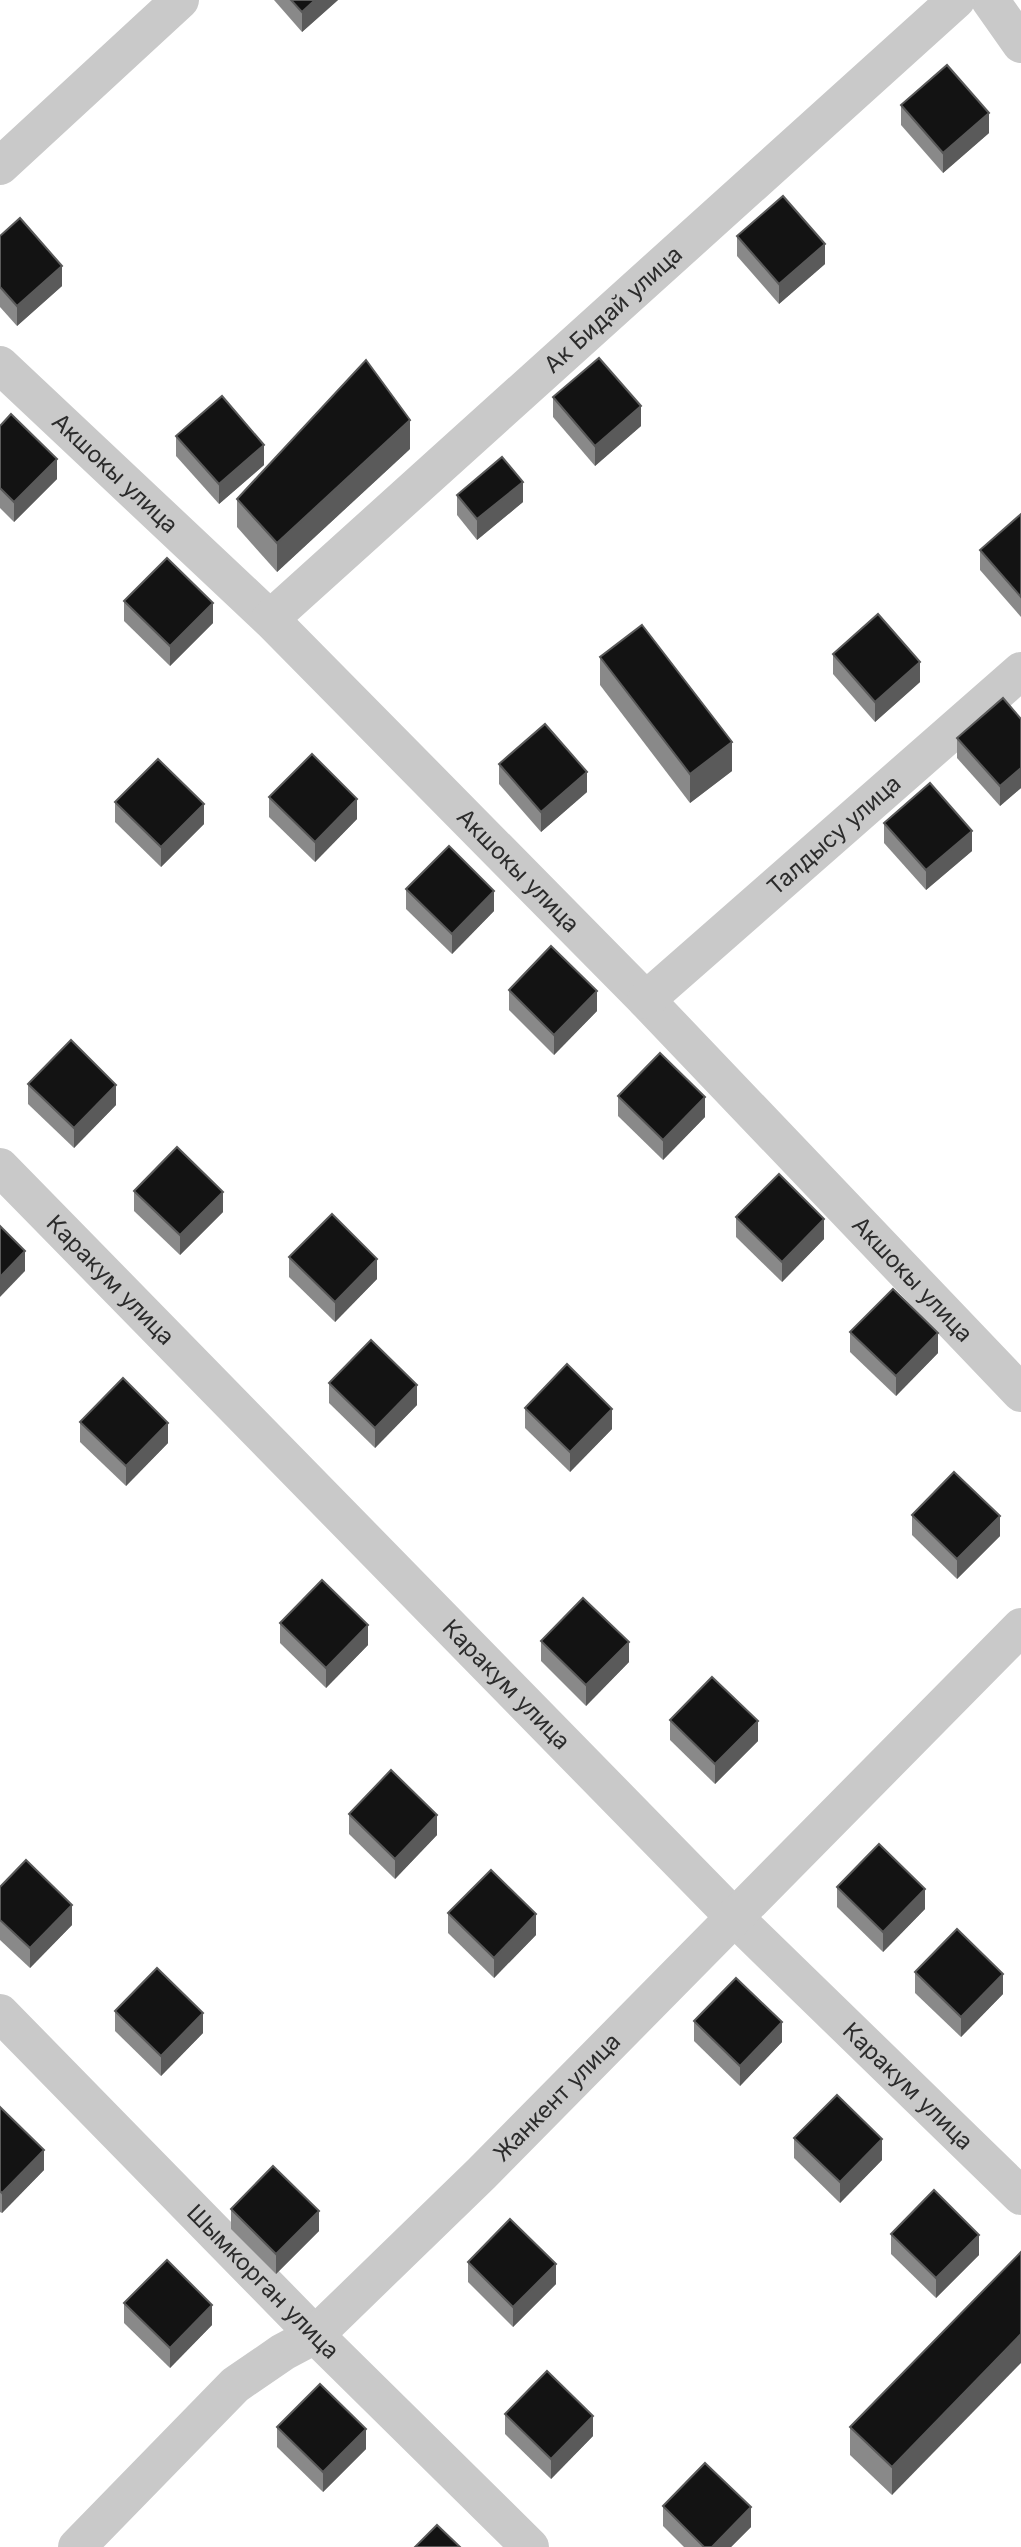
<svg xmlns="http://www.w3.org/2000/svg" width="1021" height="2547" font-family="Inter,sans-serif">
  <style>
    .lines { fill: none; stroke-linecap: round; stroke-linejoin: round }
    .street { stroke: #c9c9c9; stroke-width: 38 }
    .wall { fill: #898989 }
    .shaded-wall { fill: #5a5a5a }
    .building { fill: #131313; stroke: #5a5a5a; stroke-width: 2 }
    .labels { text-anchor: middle; stroke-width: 7; stroke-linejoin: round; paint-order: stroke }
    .street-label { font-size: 23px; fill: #2c2c2c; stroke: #fff }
  </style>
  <rect width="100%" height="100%" fill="#fff"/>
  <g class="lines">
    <g class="street">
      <polyline points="990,0 1021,44"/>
      <polyline points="0,166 180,0"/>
      <path id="s1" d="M 0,365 L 270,619 L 646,1000 L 1021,1393"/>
      <path id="s2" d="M 270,619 L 956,0"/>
      <path id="s3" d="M 646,1000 L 1021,671"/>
      <path id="s4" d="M 0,1167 L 733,1916 L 1021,2196"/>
      <path id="s5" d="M 0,2013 L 315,2335 L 530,2547"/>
      <path id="s6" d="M 77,2547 L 235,2385 L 283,2352 L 315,2335 L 481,2174 L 1021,1627"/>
    </g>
  </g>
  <g class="wall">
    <polygon points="274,0 338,0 302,32"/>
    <polygon points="901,105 989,133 943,173 901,125"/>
    <polygon points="0,236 62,286 17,326 0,307"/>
    <polygon points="737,236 825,264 779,304 737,256"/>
    <polygon points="553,397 641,426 595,466 553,417"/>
    <polygon points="0,426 57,479 14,522 0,508"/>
    <polygon points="176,436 264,465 219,504 176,456"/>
    <polygon points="410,449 277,572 237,527 237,499"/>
    <polygon points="457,495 523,502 477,540 457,515"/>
    <polygon points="1021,514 1021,617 980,570 980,550"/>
    <polygon points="124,601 213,623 170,666 124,621"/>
    <polygon points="833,654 920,682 875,722 833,674"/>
    <polygon points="600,657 732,771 690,803 600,685"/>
    <polygon points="1021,719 1021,788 1000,806 957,758 957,738"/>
    <polygon points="499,764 587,792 541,832 499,784"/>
    <polygon points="269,797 357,819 315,862 269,817"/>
    <polygon points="115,802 204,824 161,867 115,822"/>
    <polygon points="884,823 972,851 926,890 884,843"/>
    <polygon points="406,889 494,911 452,954 406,909"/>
    <polygon points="509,990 597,1011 554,1055 509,1010"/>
    <polygon points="28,1084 116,1105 74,1148 28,1104"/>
    <polygon points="618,1096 705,1117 663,1160 618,1116"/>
    <polygon points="134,1191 223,1212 180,1255 134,1211"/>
    <polygon points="736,1217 824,1239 782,1282 736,1237"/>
    <polygon points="289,1257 377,1279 335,1322 289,1277"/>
    <polygon points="850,1332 938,1353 896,1396 850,1352"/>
    <polygon points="329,1383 417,1405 375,1448 329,1403"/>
    <polygon points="525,1408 612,1429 570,1472 525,1428"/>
    <polygon points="80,1422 168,1443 126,1486 80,1442"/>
    <polygon points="912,1515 1000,1536 957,1579 912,1535"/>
    <polygon points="280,1623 368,1645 326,1688 280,1643"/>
    <polygon points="541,1641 629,1662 586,1706 541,1661"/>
    <polygon points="670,1720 758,1741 715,1784 670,1740"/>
    <polygon points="349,1814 437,1835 395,1879 349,1834"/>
    <polygon points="0,1887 72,1925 30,1968 0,1940"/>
    <polygon points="837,1887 925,1909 883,1952 837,1907"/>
    <polygon points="448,1913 536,1935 494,1978 448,1933"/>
    <polygon points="915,1972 1003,1994 961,2037 915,1993"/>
    <polygon points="115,2011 203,2033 161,2076 115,2031"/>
    <polygon points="694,2021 782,2042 740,2086 694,2041"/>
    <polygon points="0,2107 44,2170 2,2213 0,2212"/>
    <polygon points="794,2138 882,2160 840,2203 794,2158"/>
    <polygon points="231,2209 319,2231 276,2274 231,2229"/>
    <polygon points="891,2234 979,2255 936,2298 891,2254"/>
    <polygon points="1021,2252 892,2495 850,2455 850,2427"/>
    <polygon points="468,2262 556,2284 513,2327 468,2282"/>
    <polygon points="124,2303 212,2325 170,2368 124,2323"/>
    <polygon points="505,2414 593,2436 551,2479 505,2434"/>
    <polygon points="277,2427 366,2449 323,2492 277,2447"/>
    <polygon points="663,2506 751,2527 731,2547 684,2547 663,2526"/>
  </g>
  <g class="shaded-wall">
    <polygon points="315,0 338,0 302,32 302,12"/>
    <polygon points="989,113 989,133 943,173 943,153"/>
    <polygon points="825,244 825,264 779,304 779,284"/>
    <polygon points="62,266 62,286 17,326 17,306"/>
    <polygon points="641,406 641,426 595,466 595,446"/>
    <polygon points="410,420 410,449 277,572 277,543"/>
    <polygon points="264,445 264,465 219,504 219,484"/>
    <polygon points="57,459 57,479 14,522 14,502"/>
    <polygon points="523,482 523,502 477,540 477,519"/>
    <polygon points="213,603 213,623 170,666 170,646"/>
    <polygon points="920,662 920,682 875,722 875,702"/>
    <polygon points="732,742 732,771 690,803 690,774"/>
    <polygon points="1021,768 1021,788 1000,806 1000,786"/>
    <polygon points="587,772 587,792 541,832 541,812"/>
    <polygon points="357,799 357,819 315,862 315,842"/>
    <polygon points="204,804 204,824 161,867 161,847"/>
    <polygon points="972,831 972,851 926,890 926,870"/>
    <polygon points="494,891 494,911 452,954 452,934"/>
    <polygon points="597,991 597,1011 554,1055 554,1035"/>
    <polygon points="116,1085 116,1105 74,1148 74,1128"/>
    <polygon points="705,1097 705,1117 663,1160 663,1140"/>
    <polygon points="223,1192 223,1212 180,1255 180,1235"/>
    <polygon points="824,1219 824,1239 782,1282 782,1262"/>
    <polygon points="25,1251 25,1271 0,1297 0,1277"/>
    <polygon points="377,1259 377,1279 335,1322 335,1302"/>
    <polygon points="938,1333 938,1353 896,1396 896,1376"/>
    <polygon points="417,1385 417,1405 375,1448 375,1428"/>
    <polygon points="612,1409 612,1429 570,1472 570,1452"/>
    <polygon points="168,1423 168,1443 126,1486 126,1466"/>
    <polygon points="1000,1516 1000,1536 957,1579 957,1559"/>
    <polygon points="368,1625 368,1645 326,1688 326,1668"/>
    <polygon points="629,1642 629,1662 586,1706 586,1685"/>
    <polygon points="758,1721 758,1741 715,1784 715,1764"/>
    <polygon points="437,1815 437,1835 395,1879 395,1859"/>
    <polygon points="925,1889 925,1909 883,1952 883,1932"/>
    <polygon points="72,1905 72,1925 30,1968 30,1948"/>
    <polygon points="536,1914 536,1935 494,1978 494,1958"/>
    <polygon points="1003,1974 1003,1994 961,2037 961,2017"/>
    <polygon points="203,2013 203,2033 161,2076 161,2056"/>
    <polygon points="782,2022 782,2042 740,2086 740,2066"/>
    <polygon points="882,2139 882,2160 840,2203 840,2182"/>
    <polygon points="44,2150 44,2170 2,2213 2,2193"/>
    <polygon points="319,2211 319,2231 276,2274 276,2254"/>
    <polygon points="979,2235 979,2255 936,2298 936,2278"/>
    <polygon points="556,2264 556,2284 513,2327 513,2307"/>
    <polygon points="212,2305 212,2325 170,2368 170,2348"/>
    <polygon points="1021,2334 1021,2363 892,2495 892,2467"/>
    <polygon points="593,2416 593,2436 551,2479 551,2459"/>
    <polygon points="366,2429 366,2449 323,2492 323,2472"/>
    <polygon points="751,2507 751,2527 731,2547 712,2547"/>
  </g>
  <g class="building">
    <polygon points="291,0 315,0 302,12"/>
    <polygon points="947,65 989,113 943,153 901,105"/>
    <polygon points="783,196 825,244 779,284 737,236"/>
    <polygon points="20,218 62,266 17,306 0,287 0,236"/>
    <polygon points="599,358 641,406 595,446 553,397"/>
    <polygon points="366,360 410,420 277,543 237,499"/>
    <polygon points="222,396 264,445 219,484 176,436"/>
    <polygon points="11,414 57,459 14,502 0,488 0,426"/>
    <polygon points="502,457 523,482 477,519 457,495"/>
    <polygon points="1021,514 1021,597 980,550"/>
    <polygon points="167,558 213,603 170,646 124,601"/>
    <polygon points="878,614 920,662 875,702 833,654"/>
    <polygon points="642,625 732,742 690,774 600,657"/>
    <polygon points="1003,698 1021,719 1021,768 1000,786 957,738"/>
    <polygon points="545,724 587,772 541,812 499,764"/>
    <polygon points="312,754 357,799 315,842 269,797"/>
    <polygon points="158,759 204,804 161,847 115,802"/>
    <polygon points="930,783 972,831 926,870 884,823"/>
    <polygon points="449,846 494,891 452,934 406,889"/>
    <polygon points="551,946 597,991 554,1035 509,990"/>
    <polygon points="71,1040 116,1085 74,1128 28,1084"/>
    <polygon points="660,1053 705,1097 663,1140 618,1096"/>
    <polygon points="177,1147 223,1192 180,1235 134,1191"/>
    <polygon points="779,1174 824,1219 782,1262 736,1217"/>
    <polygon points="332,1214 377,1259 335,1302 289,1257"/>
    <polygon points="0,1226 25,1251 0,1277"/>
    <polygon points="893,1289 938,1333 896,1376 850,1332"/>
    <polygon points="371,1340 417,1385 375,1428 329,1383"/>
    <polygon points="567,1364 612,1409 570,1452 525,1408"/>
    <polygon points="123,1378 168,1423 126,1466 80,1422"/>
    <polygon points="954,1472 1000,1516 957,1559 912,1515"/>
    <polygon points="322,1580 368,1625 326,1668 280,1623"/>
    <polygon points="583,1598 629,1642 586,1685 541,1641"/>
    <polygon points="712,1677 758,1721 715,1764 670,1720"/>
    <polygon points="391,1770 437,1815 395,1859 349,1814"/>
    <polygon points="879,1844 925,1889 883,1932 837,1887"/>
    <polygon points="26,1860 72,1905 30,1948 0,1920 0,1887"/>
    <polygon points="491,1870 536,1914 494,1958 448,1913"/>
    <polygon points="957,1929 1003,1974 961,2017 915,1972"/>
    <polygon points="157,1968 203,2013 161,2056 115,2011"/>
    <polygon points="736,1978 782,2022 740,2066 694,2021"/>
    <polygon points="837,2095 882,2139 840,2182 794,2138"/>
    <polygon points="0,2107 44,2150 2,2193 0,2191"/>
    <polygon points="273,2166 319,2211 276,2254 231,2209"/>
    <polygon points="934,2190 979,2235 936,2278 891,2234"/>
    <polygon points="510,2219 556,2264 513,2307 468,2262"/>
    <polygon points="1021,2252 1021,2334 892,2467 850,2427"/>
    <polygon points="167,2260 212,2305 170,2348 124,2303"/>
    <polygon points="547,2371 593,2416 551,2459 505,2414"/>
    <polygon points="320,2384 366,2429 323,2472 277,2427"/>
    <polygon points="705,2463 751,2507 712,2547 704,2547 663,2506"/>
    <polygon points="437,2525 460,2547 415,2547"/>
  </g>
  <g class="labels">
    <g class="street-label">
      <text dy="8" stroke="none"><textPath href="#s2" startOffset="462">Ак Бидай улица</textPath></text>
      <text dy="8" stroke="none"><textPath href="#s1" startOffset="158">Акшокы улица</textPath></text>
      <text dy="8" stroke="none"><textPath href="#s3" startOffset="250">Талдысу улица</textPath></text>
      <text dy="8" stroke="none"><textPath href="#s1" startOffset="724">Акшокы улица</textPath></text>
      <text dy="8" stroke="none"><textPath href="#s1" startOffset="1292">Акшокы улица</textPath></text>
      <text dy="8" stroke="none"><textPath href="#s4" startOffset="158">Каракум улица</textPath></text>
      <text dy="8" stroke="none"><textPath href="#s4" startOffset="724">Каракум улица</textPath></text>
      <text dy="8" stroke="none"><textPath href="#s4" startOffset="1292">Каракум улица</textPath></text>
      <text dy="8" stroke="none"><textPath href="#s6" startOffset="660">Жанкент улица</textPath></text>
      <text dy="8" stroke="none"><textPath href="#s5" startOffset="376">Шымкорган улица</textPath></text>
    </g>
  </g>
</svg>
